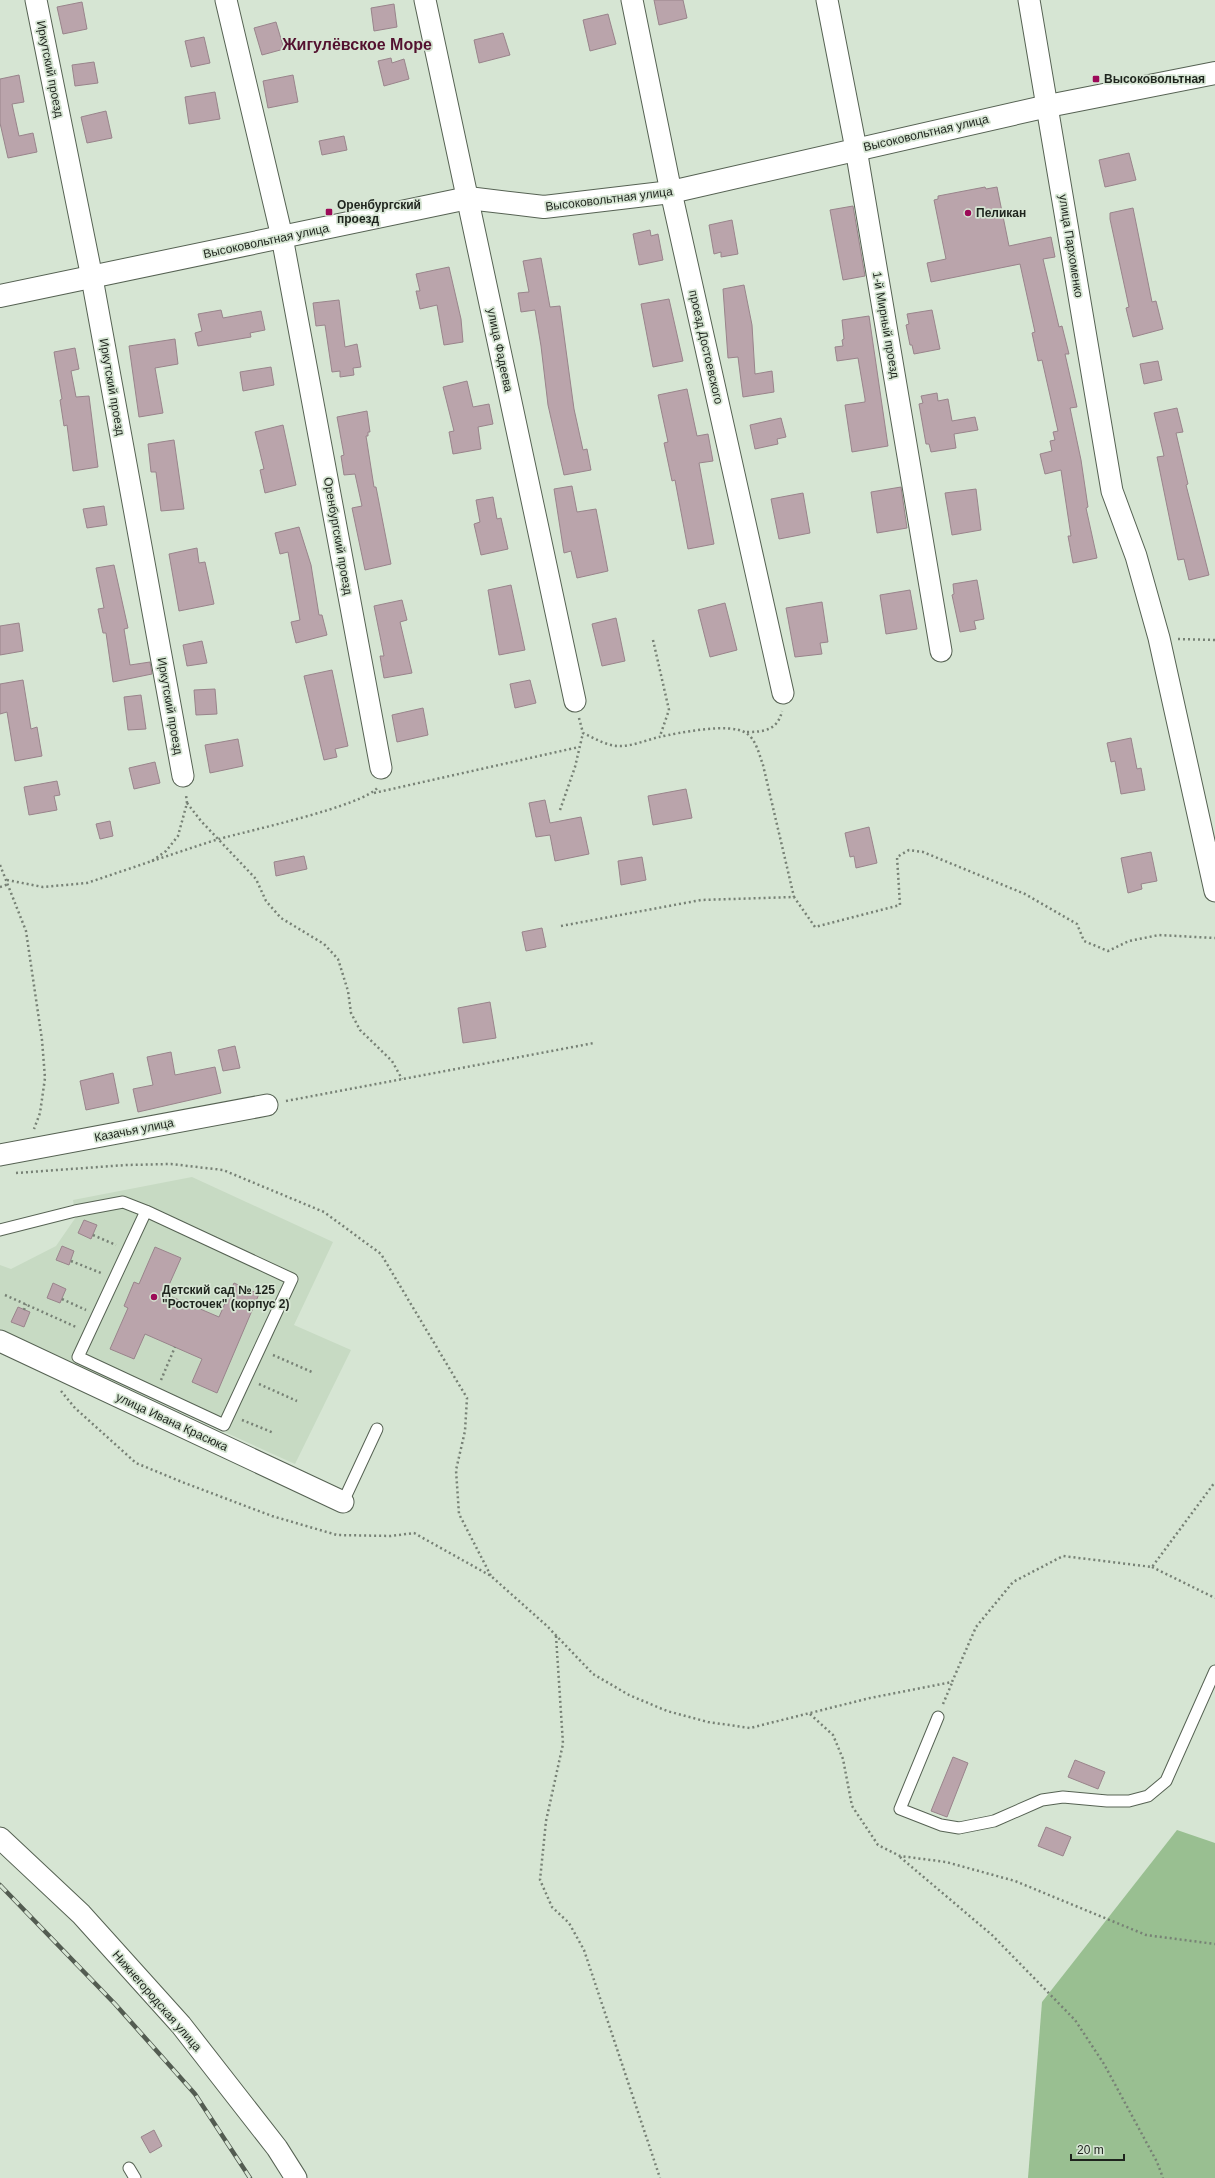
<svg xmlns="http://www.w3.org/2000/svg" width="1215" height="2178" font-family="Arial,sans-serif">
  <style>
    .built { fill: #c7dac3 }
    .forest { fill: #99bf91 }
    .building { fill: #baa4ab; stroke: #99848b }
    .lines { fill: none; stroke-linecap: round; stroke-linejoin: round }
    .service-casing { stroke: #566253; stroke-width: 13 }
    .minor-casing { stroke: #566253; stroke-width: 23 }
    .tertiary-casing { stroke: #566253; stroke-width: 24 }
    .path { stroke: #778175; stroke-width: 2.5; stroke-dasharray: 2 3; stroke-linecap: butt }
    .service { stroke: #fff; stroke-width: 11 }
    .minor { stroke: #fff; stroke-width: 21 }
    .tertiary { stroke: #fff; stroke-width: 22 }
    .rail-casing { stroke: #535c51; stroke-width: 4.5 }
    .rail { stroke: #d6e5d3; stroke-width: 3; stroke-dasharray: 9; stroke-linecap: butt }
    .poi-dot { fill: #9c0a58; stroke: #d6e5d3; stroke-width: 1.5 }
    .labels { text-anchor: middle; stroke-width: 3.5; stroke-linejoin: round; paint-order: stroke }
    .street-label { font-size: 12px; fill: #1e241d; stroke: #d6e5d3 }
    .poi-label { font-size: 12px; font-weight: bold; fill: #1e241d; stroke: #d6e5d3; text-anchor: start }
    .district-label { font-size: 16px; font-weight: bold; fill: #53112f; stroke: #d6e5d3 }
  </style>
  <rect width="100%" height="100%" fill="#d6e5d3"/>
  <polygon class="built" points="192,1177 333,1242 294,1325 351,1350 295,1464 0,1330 0,1265 11,1269 56,1246 76,1217 73,1200"/>
  <polygon class="forest" points="1177,1830 1215,1843 1215,2178 1028,2178 1042,2002"/>
  <g class="building">
    <polygon points="654,0 683,0 687,18 659,25"/>
    <polygon points="82,2 87,29 63,34 57,7"/>
    <polygon points="394,4 397,27 374,31 371,8"/>
    <polygon points="608,14 616,44 590,51 583,20"/>
    <polygon points="276,22 284,49 262,55 254,28"/>
    <polygon points="503,33 510,55 479,63 474,40"/>
    <polygon points="204,37 210,63 191,67 185,41"/>
    <polygon points="391,58 392,63 404,59 409,79 384,86 378,61"/>
    <polygon points="94,62 98,83 75,86 72,65"/>
    <polygon points="19,75 24,102 12,104 19,136 33,133 37,152 8,158 0,123 0,79"/>
    <polygon points="293,75 298,102 268,108 263,81"/>
    <polygon points="215,92 220,119 189,124 185,97"/>
    <polygon points="106,111 112,138 87,143 81,117"/>
    <polygon points="344,136 347,150 322,155 319,141"/>
    <polygon points="1129,153 1136,180 1105,187 1099,160"/>
    <polygon points="985,187 986,189 997,187 1009,246 1051,237 1055,257 1043,259 1059,327 1062,326 1069,354 1065,354 1077,407 1070,408 1081,460 1088,507 1086,508 1097,558 1073,563 1068,536 1071,536 1061,470 1045,474 1040,454 1052,451 1050,441 1055,440 1053,432 1058,431 1042,360 1038,361 1032,333 1035,332 1020,264 931,282 927,263 946,259 934,200 938,199 938,196"/>
    <polygon points="853,206 865,276 843,280 830,210"/>
    <polygon points="1133,208 1152,302 1156,301 1163,329 1133,337 1126,308 1129,307 1110,219 1110,213"/>
    <polygon points="732,220 738,254 721,257 721,252 714,254 709,225"/>
    <polygon points="650,230 651,236 658,234 663,260 639,265 633,234"/>
    <polygon points="541,258 550,307 560,306 574,409 583,450 587,449 591,470 564,475 548,405 541,346 535,310 521,312 518,293 529,292 523,261"/>
    <polygon points="449,267 461,319 463,342 444,345 437,305 420,309 416,291 420,291 416,274"/>
    <polygon points="744,285 752,325 755,374 772,371 774,392 743,397 738,357 728,358 723,289"/>
    <polygon points="669,299 683,361 653,367 641,304"/>
    <polygon points="339,300 345,347 357,344 361,367 353,368 354,375 340,377 340,371 332,372 325,325 316,326 313,303"/>
    <polygon points="221,310 223,318 261,311 265,330 250,333 251,337 198,346 195,333 202,331 198,314"/>
    <polygon points="932,310 940,349 914,354 912,345 910,345 906,325 909,324 907,314"/>
    <polygon points="869,316 888,446 852,452 845,405 865,402 865,399 858,358 837,361 835,347 843,346 842,340 844,339 842,320"/>
    <polygon points="175,339 178,364 155,368 163,413 139,417 129,346"/>
    <polygon points="75,348 79,369 71,371 76,397 89,396 98,467 73,471 67,425 64,426 60,400 62,399 54,352"/>
    <polygon points="1158,361 1162,380 1144,384 1140,364"/>
    <polygon points="271,367 274,385 243,391 240,372"/>
    <polygon points="467,381 473,407 489,404 493,424 478,427 481,449 453,454 449,432 454,431 443,387"/>
    <polygon points="687,389 697,436 708,434 713,461 699,463 714,544 688,549 675,480 672,481 664,443 668,442 658,395"/>
    <polygon points="937,393 938,401 948,399 952,421 975,417 978,430 954,434 956,448 931,452 929,444 926,444 919,404 923,403 921,396"/>
    <polygon points="1177,408 1183,432 1176,433 1188,484 1186,485 1209,575 1189,580 1184,559 1178,560 1157,457 1164,456 1154,413"/>
    <polygon points="367,411 370,432 368,432 368,436 366,436 374,487 376,487 391,564 365,570 352,508 362,506 355,474 344,475 341,456 344,455 337,417"/>
    <polygon points="781,418 786,437 777,439 778,444 755,449 750,425"/>
    <polygon points="283,425 296,485 265,493 260,470 264,469 255,432"/>
    <polygon points="174,440 184,509 161,511 156,472 151,472 148,444"/>
    <polygon points="572,486 577,512 596,509 608,571 577,578 571,551 564,553 554,489"/>
    <polygon points="901,487 907,528 877,533 871,492"/>
    <polygon points="976,489 981,530 952,535 945,493"/>
    <polygon points="803,493 810,533 779,539 771,499"/>
    <polygon points="493,497 497,519 501,518 508,549 481,555 474,524 480,522 476,500"/>
    <polygon points="104,506 107,525 87,528 83,509"/>
    <polygon points="299,527 311,565 319,615 322,615 327,635 296,643 291,622 300,620 288,552 280,554 275,533"/>
    <polygon points="197,548 199,563 205,562 214,604 179,611 169,554"/>
    <polygon points="114,565 128,628 124,629 130,665 150,662 152,674 113,682 106,633 103,633 98,609 104,608 96,568"/>
    <polygon points="977,580 984,619 974,621 976,629 960,632 952,595 954,594 953,584"/>
    <polygon points="511,585 525,650 499,655 488,590"/>
    <polygon points="910,590 917,629 886,634 880,595"/>
    <polygon points="402,600 407,620 400,622 412,673 384,678 380,656 384,656 374,606"/>
    <polygon points="822,602 828,642 820,643 822,654 795,657 786,608"/>
    <polygon points="725,603 737,650 710,657 698,610"/>
    <polygon points="616,618 625,661 602,666 592,624"/>
    <polygon points="19,623 23,651 0,655 0,626"/>
    <polygon points="202,641 207,663 187,666 183,645"/>
    <polygon points="332,670 348,746 335,749 337,757 324,760 304,676"/>
    <polygon points="23,680 31,729 37,727 42,756 15,761 7,712 0,714 0,684"/>
    <polygon points="530,680 536,703 515,708 510,684"/>
    <polygon points="215,689 217,714 196,715 194,690"/>
    <polygon points="141,695 146,729 128,730 124,697"/>
    <polygon points="423,708 428,735 397,742 392,715"/>
    <polygon points="1131,738 1137,769 1141,768 1145,790 1121,794 1115,761 1111,762 1107,743"/>
    <polygon points="238,739 243,766 210,773 205,745"/>
    <polygon points="155,762 160,783 134,789 129,768"/>
    <polygon points="57,781 60,795 54,796 57,810 29,815 24,787"/>
    <polygon points="686,789 692,818 653,825 648,796"/>
    <polygon points="545,800 550,823 581,817 589,854 555,861 550,835 536,837 529,803"/>
    <polygon points="110,821 113,836 100,839 96,824"/>
    <polygon points="869,827 877,863 856,868 854,856 850,857 845,833"/>
    <polygon points="1151,852 1157,881 1141,884 1142,889 1128,893 1121,858"/>
    <polygon points="304,856 307,869 276,876 274,862"/>
    <polygon points="642,857 646,880 621,885 618,861"/>
    <polygon points="542,928 546,947 526,951 522,932"/>
    <polygon points="490,1002 496,1038 463,1043 458,1008"/>
    <polygon points="235,1046 240,1068 223,1071 218,1050"/>
    <polygon points="171,1052 175,1075 215,1067 221,1093 138,1112 133,1089 153,1085 147,1057"/>
    <polygon points="113,1073 119,1103 86,1110 80,1081"/>
    <polygon points="84,1220 97,1225 91,1239 78,1233"/>
    <polygon points="62,1246 74,1251 69,1265 56,1260"/>
    <polygon points="155,1247 181,1258 165,1294 219,1317 234,1283 259,1294 217,1393 192,1382 202,1359 145,1334 134,1359 110,1349 128,1308 124,1306 134,1282 139,1284"/>
    <polygon points="53,1283 66,1289 60,1303 47,1298"/>
    <polygon points="18,1307 30,1312 24,1327 11,1322"/>
    <polygon points="953,1757 968,1763 947,1817 931,1811"/>
    <polygon points="1075,1760 1105,1772 1098,1789 1068,1777"/>
    <polygon points="1046,1827 1071,1837 1063,1856 1038,1846"/>
    <polygon points="154,2130 162,2146 150,2153 141,2137"/>
  </g>
  <g class="lines">
    <g class="service-casing">
      <g id="service">
        <polyline points="0,1230 75,1211 123,1202 146,1211 292,1279 224,1425 78,1357 146,1211"/>
        <polyline points="343,1502 377,1429"/>
        <polyline points="938,1717 900,1809 941,1825 959,1828 994,1821 1042,1800 1063,1797 1107,1801 1129,1801 1148,1796 1166,1781 1215,1671"/>
        <polyline points="129,2168 135,2178"/>
      </g>
    </g>
    <g class="minor-casing">
      <g id="minor">
        <polyline points="36,0 92,278 183,776"/>
        <polyline points="226,0 282,237 381,768"/>
        <polyline points="425,0 575,701"/>
        <polyline points="632,0 671,192 783,693"/>
        <polyline points="827,0 856,149 941,651"/>
        <polyline points="1029,0 1112,491 1136,556 1159,638 1215,891"/>
        <polyline points="0,1155 267,1105"/>
        <polyline points="0,1341 343,1502"/>
        <polyline points="0,1838 81,1914 181,2025 277,2148 296,2178"/>
      </g>
    </g>
    <g class="tertiary-casing">
      <polyline id="tertiary" points="0,296 468,198 544,207 671,192 1048,106 1215,73"/>
    </g>
    <g class="path">
      <polyline points="1178,639 1215,640"/>
      <polyline points="653,640 669,710 660,736"/>
      <path d="M 579,718 L 583,733 C 596,739 608,747 623,746 C 635,745 647,740 659,737 C 678,733 730,722 746,733 C 756,739 759,754 763,765 L 794,897"/>
      <path d="M 747,732 C 764,732 778,730 782,711"/>
      <polyline points="374,793 579,747"/>
      <polyline points="187,803 201,821 256,879 266,901 281,918 324,944 338,959 348,991 351,1013 360,1030 392,1061 402,1079"/>
      <polyline points="560,810 575,767 583,733"/>
      <path d="M 152,861 C 174,854 196,846 219,839 C 247,831 364,806 378,787"/>
      <polyline points="0,865 26,931 42,1040 45,1078 40,1113 34,1129"/>
      <polyline points="7,880 43,887 87,883 152,861 166,851 178,836 187,803 186,795"/>
      <polyline points="0,887 9,884"/>
      <polyline points="561,926 701,900 794,897 815,927 900,905 897,857 909,850 923,852 1025,894 1077,924 1084,941 1108,951 1129,941 1159,935 1215,938"/>
      <polyline points="286,1101 594,1043"/>
      <polyline points="16,1173 126,1165 171,1164 223,1170 324,1212 381,1254 467,1398 465,1431 456,1470 459,1514 491,1576"/>
      <polyline points="93,1235 116,1245"/>
      <polyline points="71,1261 101,1273"/>
      <polyline points="5,1295 76,1327"/>
      <polyline points="62,1299 86,1310"/>
      <polyline points="24,1310 26,1304"/>
      <polyline points="273,1355 312,1372"/>
      <polyline points="161,1380 175,1347"/>
      <polyline points="259,1384 297,1401"/>
      <polyline points="61,1391 75,1408 136,1463 182,1482 272,1516 337,1535 391,1536 414,1533 491,1576 547,1626 593,1674 629,1695 667,1711 708,1722 750,1728 870,1698 952,1682 976,1627 1013,1582 1063,1556 1152,1567 1215,1482"/>
      <polyline points="242,1420 274,1433"/>
      <polyline points="1152,1567 1215,1598"/>
      <polyline points="556,1636 563,1744 546,1821 540,1880 552,1907 569,1923 584,1950 660,2178"/>
      <polyline points="943,1704 952,1683"/>
      <polyline points="810,1714 833,1735 843,1759 852,1806 878,1845 900,1856 946,1862 1015,1881 1146,1935 1215,1944"/>
      <polyline points="900,1857 992,1935 1075,2020 1104,2064 1157,2162 1163,2178"/>
    </g>
    <use href="#service" class="service"/>
    <use href="#minor" class="minor"/>
    <use href="#tertiary" class="tertiary"/>
    <g class="rail-casing">
      <polyline id="rail" points="0,1885 115,2004 195,2094 250,2178"/>
    </g>
    <use href="#rail" class="rail"/>
  </g>
  <g class="poi-dot">
    <rect x="1092" y="75" width="8" height="8" rx="2"/>
    <rect x="325" y="208" width="8" height="8" rx="2"/>
    <circle cx="968" cy="213" r="4"/>
    <circle cx="154" cy="1297" r="4"/>
  </g>
  <g class="labels">
    <g class="street-label">
      <text transform="translate(50 69) rotate(79)" y="4">Иркутский проезд</text>
      <text transform="translate(926 133) rotate(-13)" y="4">Высоковольтная улица</text>
      <text transform="translate(609 199) rotate(-7)" y="4">Высоковольтная улица</text>
      <text transform="translate(266 241) rotate(-12)" y="4">Высоковольтная улица</text>
      <text transform="translate(1071 246) rotate(81)" y="4">улица Пархоменко</text>
      <text transform="translate(886 325) rotate(80)" y="4">1-й Мирный проезд</text>
      <text transform="translate(706 347) rotate(77)" y="4">проезд Достоевского</text>
      <text transform="translate(500 350) rotate(78)" y="4">улица Фадеева</text>
      <text transform="translate(112 387) rotate(80)" y="4">Иркутский проезд</text>
      <text transform="translate(338 536) rotate(80)" y="4">Оренбургский проезд</text>
      <text transform="translate(170 706) rotate(80)" y="4">Иркутский проезд</text>
      <text transform="translate(134 1130) rotate(-11)" y="4">Казачья улица</text>
      <text transform="translate(172 1422) rotate(25)" y="4">улица Ивана Красюка</text>
      <text transform="translate(157 2001) rotate(49)" y="4">Нижнегородская улица</text>
    </g>
    <g class="poi-label">
      <text x="1104" y="83">Высоковольтная</text>
      <text x="337" y="209">Оренбургский<tspan x="337" dy="14">проезд</tspan></text>
      <text x="976" y="217">Пеликан</text>
      <text x="162" y="1294">Детский сад № 125<tspan x="162" dy="14">"Росточек" (корпус 2)</tspan></text>
    </g>
    <g class="district-label">
      <text x="357" y="50">Жигулёвское Море</text>
    </g>
  </g>
  <path d="M1071 2154v6h53v-6" fill="none" stroke="#1e241d" stroke-width="2"/>
  <text x="1077" y="2154" font-size="12" fill="#1e241d" stroke="#d6e5d3" stroke-width="3" paint-order="stroke">20 m</text>
</svg>
